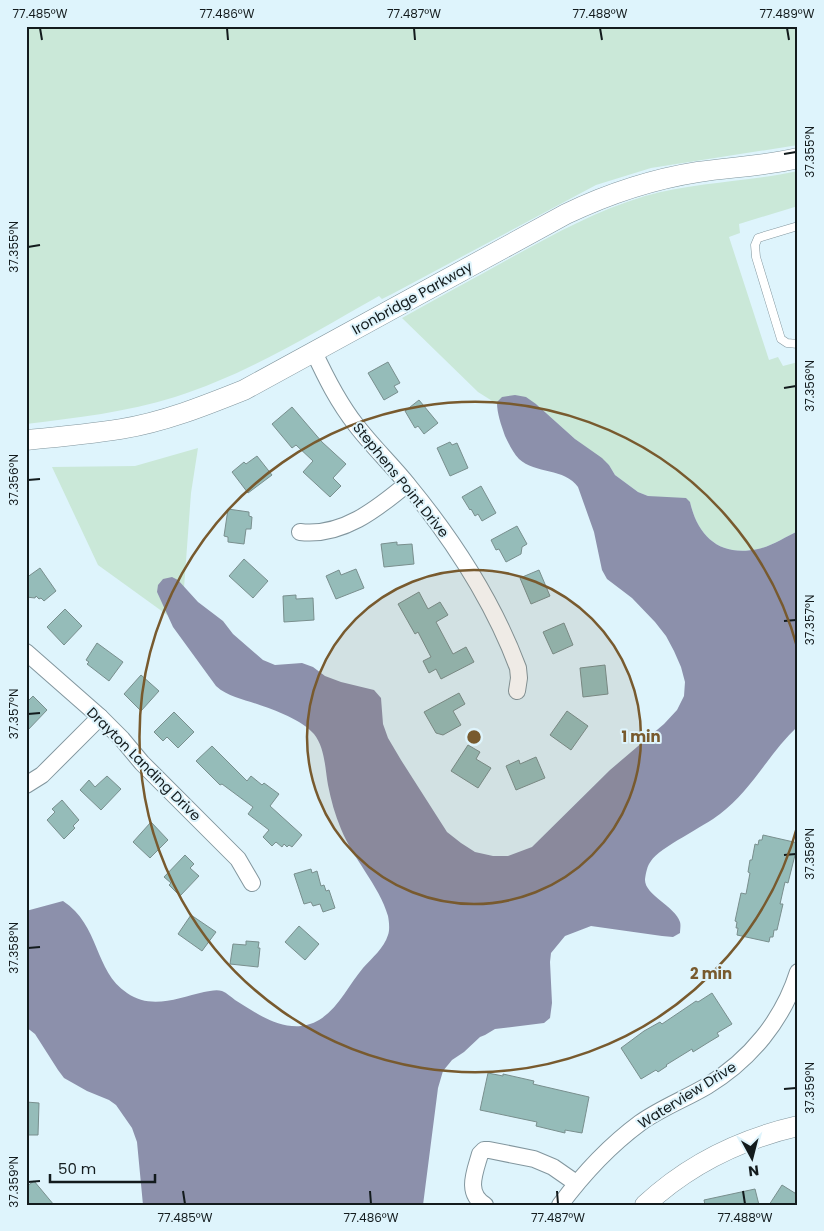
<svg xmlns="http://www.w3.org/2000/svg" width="824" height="1231" font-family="Poppins,sans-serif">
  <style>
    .green { fill: #cae8d8 }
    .water { fill: #8c90ab }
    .building { fill: #95bcb9; stroke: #798f8e }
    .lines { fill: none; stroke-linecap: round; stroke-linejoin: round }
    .service-casing { stroke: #82969e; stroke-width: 9 }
    .minor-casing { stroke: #82969e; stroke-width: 18 }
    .tertiary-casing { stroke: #82969e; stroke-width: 21 }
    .service { stroke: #fff; stroke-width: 8 }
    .minor { stroke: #fff; stroke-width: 16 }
    .tertiary { stroke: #fff; stroke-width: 20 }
    .ticks { fill: none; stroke: #131b1d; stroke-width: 2 }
    .ring { fill: none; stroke: #785a2e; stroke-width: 2.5 }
    .labels { text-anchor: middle; stroke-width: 4; stroke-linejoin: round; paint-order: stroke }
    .street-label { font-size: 14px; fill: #131b1d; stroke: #def4fc }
    .centre { fill: #785a2e; stroke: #def4fc; stroke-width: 2.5 }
    .ring-label { font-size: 15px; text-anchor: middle; font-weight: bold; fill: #785a2e; stroke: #def4fc; stroke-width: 4; stroke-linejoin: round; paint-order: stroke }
    .neatline { fill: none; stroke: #131b1d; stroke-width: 2 }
    .ticks-label { font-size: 12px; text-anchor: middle; fill: #131b1d }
  </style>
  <rect width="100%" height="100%" fill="#def4fc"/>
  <g class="green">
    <path d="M 26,26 L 798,26 L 798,145 L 651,168 L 596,185 L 392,294 L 382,299 L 379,296 C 313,333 248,374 175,397 C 127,412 76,418 26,424 Z"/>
    <path d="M 798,171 L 798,206 L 739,224 L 740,233 L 729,237 L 769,360 L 778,357 L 783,366 L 798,362 L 798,531 C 785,537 772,546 758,549 C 720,557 698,537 690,502 L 648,496 L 638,492 L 615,475 L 609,465 L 575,439 L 536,404 L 498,402 L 497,404 L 478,392 L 402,318 C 439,297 477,277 514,256 C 556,233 598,210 645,196 C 695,182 747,182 798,171 Z"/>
    <polygon points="198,448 191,493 184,588 178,580 157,592 170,617 98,565 52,467 135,466"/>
  </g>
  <path class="water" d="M 515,395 L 526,397 L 536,404 L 575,439 L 602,458 L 609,465 L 615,475 L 638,492 L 648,496 L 686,498 L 690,502 C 698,537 720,557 758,549 C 772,546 785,537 798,531 L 798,726 C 769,753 752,790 720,814 C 705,826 659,848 651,861 C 647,866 646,873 645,879 C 644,895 675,906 680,922 C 681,925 680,930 680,933 L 673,937 L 662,936 L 591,926 L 565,936 L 551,953 L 550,962 L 552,1003 L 550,1018 L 544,1023 L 495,1029 L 485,1035 L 480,1037 L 464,1052 L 452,1060 L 443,1071 L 438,1088 L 423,1205 L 143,1205 L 137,1142 L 132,1128 L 116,1105 L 109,1100 L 87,1091 L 64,1078 L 58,1070 L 35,1034 L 26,1027 L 26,911 L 63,901 C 100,925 94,971 127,993 C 151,1010 178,998 204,992 C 209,991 217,989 222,991 C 227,993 231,997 235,1000 C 255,1012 275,1028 301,1026 C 332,1023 346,988 363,968 C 372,958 384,948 388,935 C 390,930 389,921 388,916 C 379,885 353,859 341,829 C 335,815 331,800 328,785 C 325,768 325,748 314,734 C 302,720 275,710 257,704 C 243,699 228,697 216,686 L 173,627 L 157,592 L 158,585 L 163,579 L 172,577 L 178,580 L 198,602 L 223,621 L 233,634 L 263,660 L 275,665 L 302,663 L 313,667 L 325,676 L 341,682 L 374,690 L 381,698 L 383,724 L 388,738 L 401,760 L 447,832 L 461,843 L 475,852 L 493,856 L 508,856 L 532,847 L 610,770 L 664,724 L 677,710 L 684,696 L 685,682 L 681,667 L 674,651 L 666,636 L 655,622 L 632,598 L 607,579 L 602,570 L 594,532 L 578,487 C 565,468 535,474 519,459 C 513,453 509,444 505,436 C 501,424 497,414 497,402 L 502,397 Z"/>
  <g class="building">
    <polygon points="388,362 400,383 394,386 398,392 384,400 368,373"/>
    <polygon points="419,400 438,423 424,434 418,426 415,428 405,411"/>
    <polygon points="292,407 322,442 346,464 333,478 341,486 330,497 303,472 313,461 296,445 292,448 272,424"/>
    <polygon points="450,442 452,445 457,443 468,468 450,476 437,448"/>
    <polygon points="257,456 272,475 248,493 232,472 244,462 246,464"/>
    <polygon points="481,486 496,513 482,521 478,514 475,516 471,509 470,510 462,497"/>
    <polygon points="228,509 249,512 249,516 252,517 251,529 246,529 244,544 228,542 228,537 224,536"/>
    <polygon points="517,526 527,544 522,547 521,554 506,562 499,549 496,550 491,540"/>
    <polygon points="397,542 397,545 412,544 414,564 384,567 381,544"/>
    <polygon points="244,559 268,581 253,598 229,576"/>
    <polygon points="40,568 56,591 44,601 41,598 39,599 36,596 35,598 26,597 26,578"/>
    <polygon points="356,569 364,588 336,599 326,576 339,570 341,575"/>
    <polygon points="539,570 550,596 531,604 520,578"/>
    <polygon points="419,592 428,609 440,602 448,615 436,622 453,654 466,647 474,662 441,679 436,669 429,673 423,661 431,657 418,632 415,634 398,604"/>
    <polygon points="296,595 296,599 313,598 314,620 284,622 283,596"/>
    <polygon points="65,609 82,626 64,645 47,627"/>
    <polygon points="564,623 573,645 553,654 543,632"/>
    <polygon points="97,643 123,662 109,681 87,664 89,662 86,660"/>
    <polygon points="605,665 608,694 583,697 580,668"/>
    <polygon points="141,675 159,691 141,711 124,694"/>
    <polygon points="459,693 465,704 453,711 461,725 443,735 436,733 424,712"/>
    <polygon points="33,696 47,710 26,732 26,703"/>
    <polygon points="567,711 588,726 571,750 550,735"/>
    <polygon points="174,712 194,732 178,748 167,737 163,741 154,732"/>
    <polygon points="468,745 480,752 476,759 491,768 478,788 451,771"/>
    <polygon points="212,746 247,781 251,776 262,785 264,783 279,794 270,806 302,835 292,847 289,845 287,847 284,844 282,847 276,842 272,846 263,837 269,830 248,814 253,807 222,784 220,785 196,761"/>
    <polygon points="536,757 545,778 516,790 506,766 519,760 520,764"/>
    <polygon points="107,776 121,789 101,810 80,790 89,780 95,787"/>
    <polygon points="62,800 79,820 73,826 75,828 64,839 47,820 55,812 52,809"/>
    <polygon points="151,822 168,840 150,858 133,842"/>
    <polygon points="763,835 798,843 788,883 785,882 780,904 783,904 777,930 774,930 773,937 770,937 769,942 737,935 738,928 736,928 737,922 735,921 741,893 746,894 750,873 748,872 750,860 752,860 755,844 758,845 759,840 762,840"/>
    <polygon points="185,855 194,864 190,868 199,876 180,896 169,885 171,883 164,877"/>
    <polygon points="311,869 312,873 317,871 321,886 324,885 326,891 329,890 335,908 323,912 320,904 313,906 311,902 304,904 294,874"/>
    <polygon points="191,915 216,932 202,951 178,934"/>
    <polygon points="299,926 319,944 305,960 285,942"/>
    <polygon points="246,941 259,942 258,948 260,948 258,967 230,964 233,944 246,945"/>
    <polygon points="712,993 732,1024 717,1033 719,1036 709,1042 693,1052 692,1049 666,1065 667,1066 658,1072 656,1070 641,1079 621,1048 644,1031 660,1022 662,1024 696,1001 698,1002"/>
    <polygon points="488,1073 503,1076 503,1074 534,1081 533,1084 589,1097 582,1133 565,1130 565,1133 536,1126 537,1122 480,1110"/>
    <polygon points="26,1102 39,1103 38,1135 26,1135"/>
    <polygon points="34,1181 54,1205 26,1205 26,1187"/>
    <polygon points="782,1185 798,1195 798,1205 769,1205"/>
    <polygon points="755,1189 759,1205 705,1205 704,1200"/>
  </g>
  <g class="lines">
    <g class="service-casing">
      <polyline id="service" points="798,226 758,238 755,245 756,257 781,339 787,343 798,344"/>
    </g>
    <g class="minor-casing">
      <g id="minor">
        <path d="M 314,352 C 326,378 338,402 356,425 C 372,446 392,465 408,485 C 454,541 493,601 518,668 L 519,678 L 517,691"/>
        <path d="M 300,532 C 342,537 377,509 407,484"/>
        <polyline points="26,652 100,717 122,739 142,763 238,859 252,883"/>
        <polyline points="26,785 42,775 100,717"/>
        <path d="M 485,1205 C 465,1193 475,1172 480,1154 L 484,1150 L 489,1150 L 534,1159 L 553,1167 L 576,1183"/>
        <path d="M 560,1205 C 583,1174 609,1146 640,1123 C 661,1108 685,1099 707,1086 C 750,1060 783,1020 798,972"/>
      </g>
    </g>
    <g class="tertiary-casing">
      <g id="tertiary">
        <path d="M 26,440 C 58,437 90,434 121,429 C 164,422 204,406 244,390 L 566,214 C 608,194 653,179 698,172 C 731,167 765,166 798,158"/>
        <path d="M 645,1205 C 689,1164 741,1139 798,1126"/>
      </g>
    </g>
    <use href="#service" class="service"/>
    <use href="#minor" class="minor"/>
    <use href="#tertiary" class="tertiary"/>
  </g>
  <path class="ticks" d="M 40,28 L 42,40M 227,28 L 228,40M 414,28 L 415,40M 600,28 L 602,40M 787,28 L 789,40M 784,154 L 796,152M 28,247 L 40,245M 784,388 L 796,386M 28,480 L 40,479M 784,621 L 796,620M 28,714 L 40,713M 784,855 L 796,854M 28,948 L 40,947M 784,1089 L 796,1088M 28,1182 L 40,1181M 183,1191 L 185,1204M 370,1191 L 371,1204M 557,1191 L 558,1204M 743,1191 L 745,1204"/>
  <circle cx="474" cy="737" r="167" fill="#785a2e" fill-opacity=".12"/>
  <g class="ring">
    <circle cx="474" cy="737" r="167"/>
    <path d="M798 824A335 335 0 1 1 798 650"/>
  </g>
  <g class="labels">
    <g class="street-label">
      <text transform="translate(412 298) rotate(-29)" y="5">Ironbridge Parkway</text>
      <text transform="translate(401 480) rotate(51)" y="5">Stephens Point Drive</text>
      <text transform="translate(144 764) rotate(45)" y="5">Drayton Landing Drive</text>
      <text transform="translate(687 1095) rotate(-32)" y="5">Waterview Drive</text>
    </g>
  </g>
  <circle cx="474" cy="737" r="8" class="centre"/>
  <g class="ring-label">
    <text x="641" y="742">1 min</text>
    <text x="711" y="979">2 min</text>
  </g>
  <rect width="824" height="1231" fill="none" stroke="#def4fc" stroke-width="55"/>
  <g transform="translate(752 1158) rotate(173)" stroke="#def4fc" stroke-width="4" paint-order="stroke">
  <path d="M0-4L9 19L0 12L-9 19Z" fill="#131b1d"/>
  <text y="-8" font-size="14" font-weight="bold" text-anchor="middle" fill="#131b1d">N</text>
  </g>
  <path d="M50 1174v8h105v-8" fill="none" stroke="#131b1d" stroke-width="2.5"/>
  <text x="58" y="1174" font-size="15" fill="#131b1d" stroke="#def4fc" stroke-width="4" paint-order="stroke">50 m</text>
  <rect x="28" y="28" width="768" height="1176" class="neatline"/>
  <g class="ticks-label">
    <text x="40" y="18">77.485°W</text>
    <text x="227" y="18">77.486°W</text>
    <text x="414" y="18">77.487°W</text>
    <text x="600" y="18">77.488°W</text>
    <text x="787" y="18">77.489°W</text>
    <text transform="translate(810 152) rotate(-90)" y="4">37.355°N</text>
    <text transform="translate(14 247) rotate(-90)" y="4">37.355°N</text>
    <text transform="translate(810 386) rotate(-90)" y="4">37.356°N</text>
    <text transform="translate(14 480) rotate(-90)" y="4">37.356°N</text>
    <text transform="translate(810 620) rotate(-90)" y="4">37.357°N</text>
    <text transform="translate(14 714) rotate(-90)" y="4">37.357°N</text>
    <text transform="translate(810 854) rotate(-90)" y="4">37.358°N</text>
    <text transform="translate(14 948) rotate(-90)" y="4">37.358°N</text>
    <text transform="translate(810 1088) rotate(-90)" y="4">37.359°N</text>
    <text transform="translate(14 1182) rotate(-90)" y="4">37.359°N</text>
    <text x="185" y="1222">77.485°W</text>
    <text x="371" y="1222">77.486°W</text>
    <text x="558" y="1222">77.487°W</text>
    <text x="745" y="1222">77.488°W</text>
  </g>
</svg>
